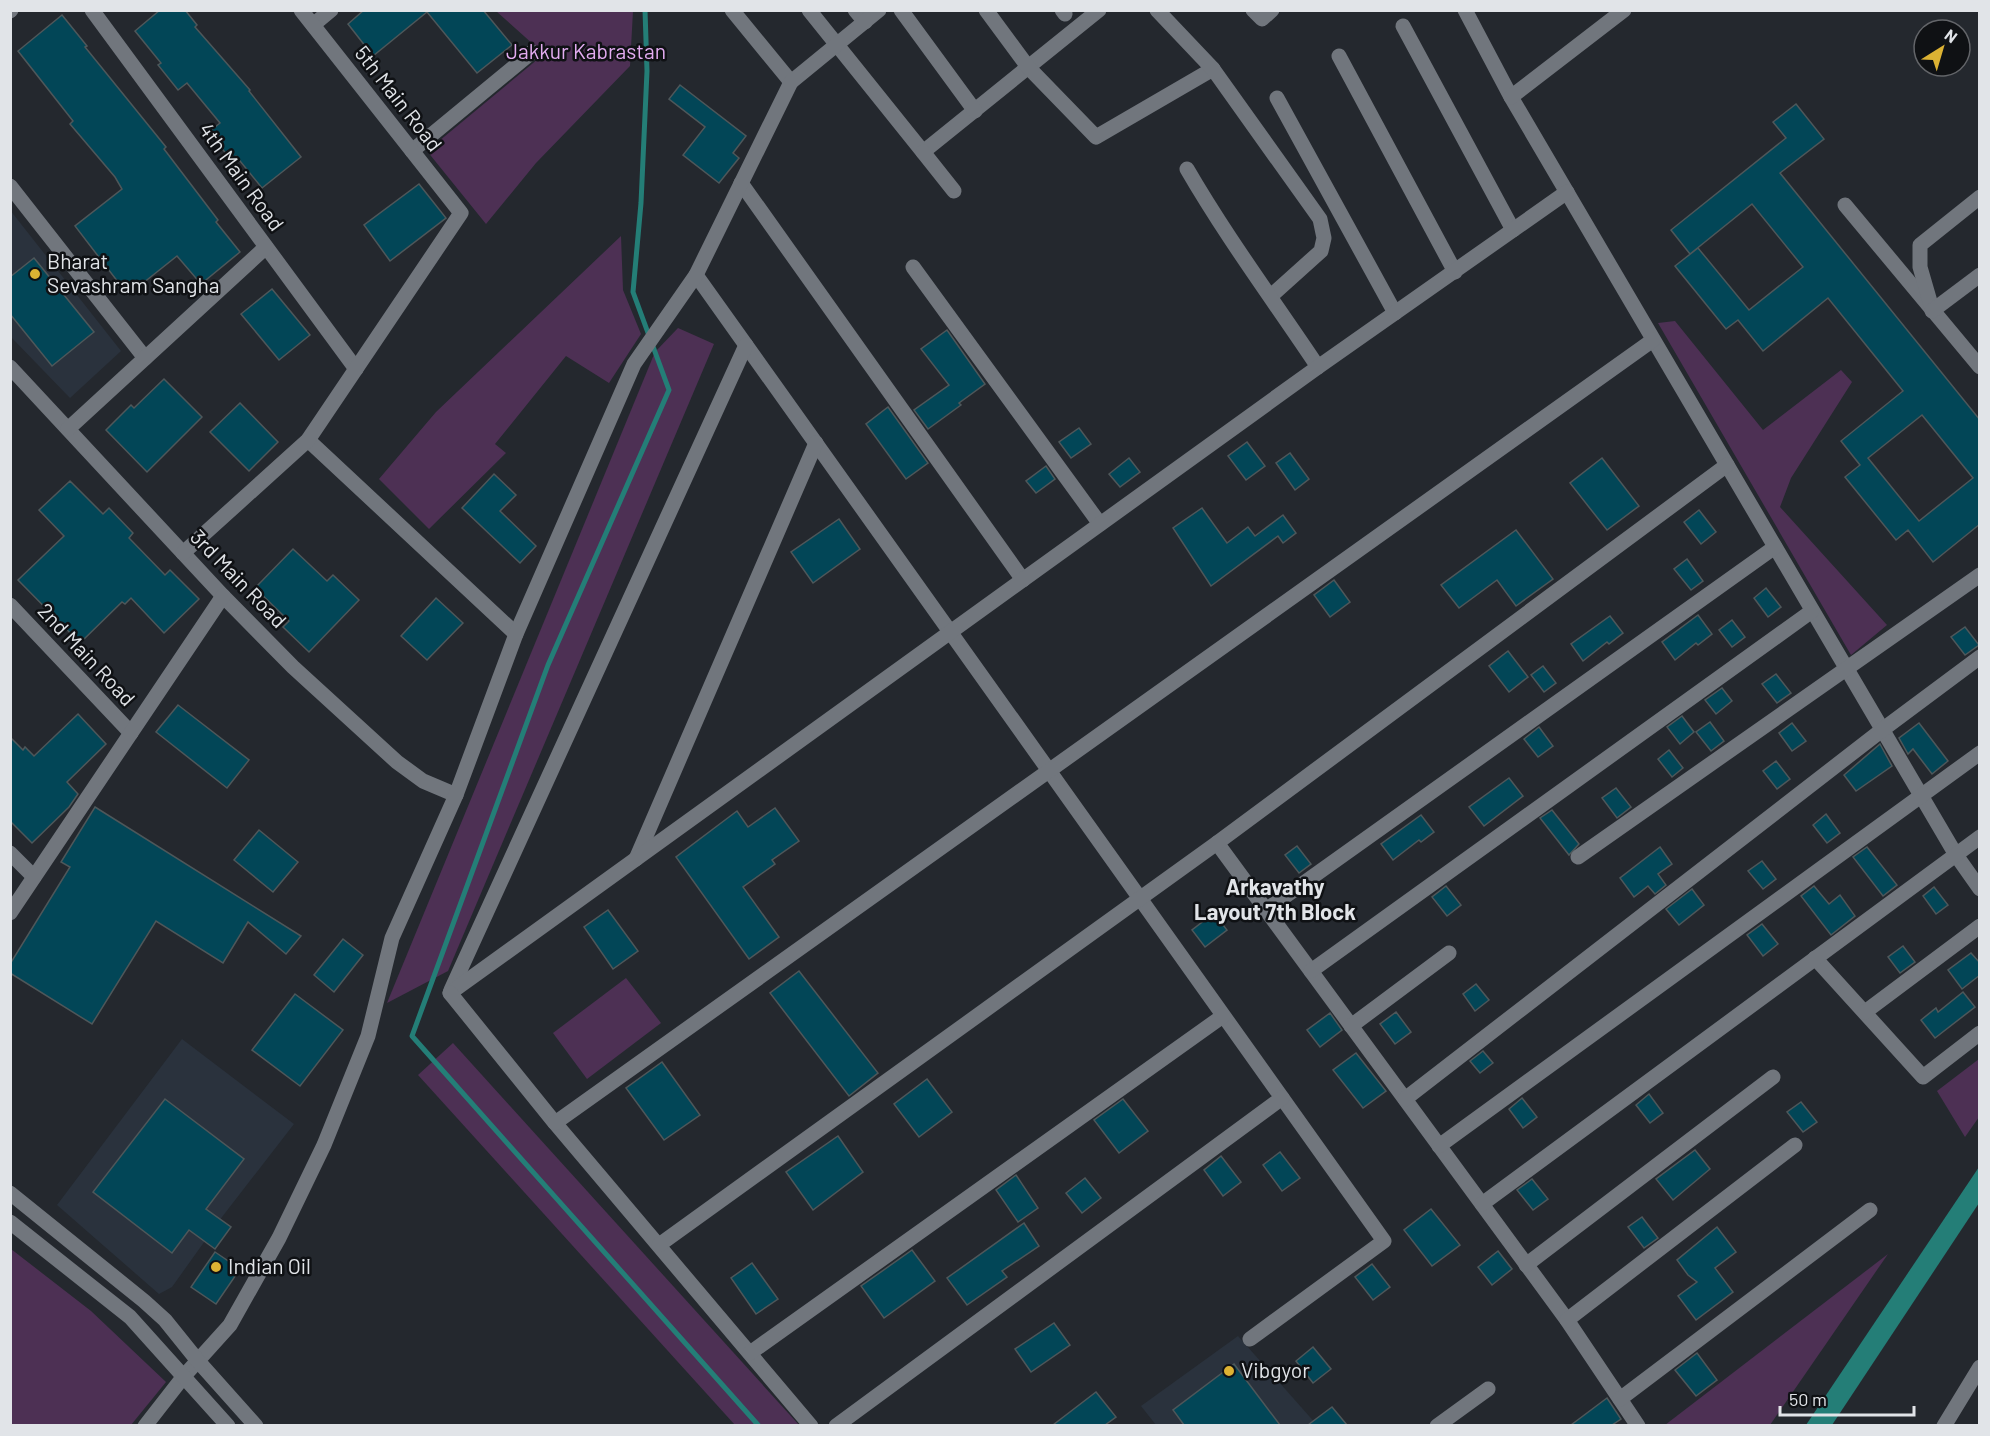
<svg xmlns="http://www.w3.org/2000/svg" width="1990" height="1436" font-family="Barlow,sans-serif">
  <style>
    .built { fill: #2a323d }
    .green { fill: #4d3054 }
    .water { fill: #247e77 }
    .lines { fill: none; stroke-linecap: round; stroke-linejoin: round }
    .stream { stroke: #247e77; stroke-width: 5 }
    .building { fill: #024657; stroke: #4e575a; stroke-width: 1.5; fill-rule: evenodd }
    .street { stroke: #71767d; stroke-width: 15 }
    .secondary { stroke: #71767d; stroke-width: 15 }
    .poi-dot { fill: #dcb233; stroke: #0f1114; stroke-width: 2 }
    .labels { text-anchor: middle; stroke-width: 5; stroke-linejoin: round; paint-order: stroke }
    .park-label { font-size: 21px; fill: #e3acf1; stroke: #0f1114 }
    .street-label { font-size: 21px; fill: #e1e4e8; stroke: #0f1114 }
    .poi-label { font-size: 21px; fill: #e1e4e8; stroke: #0f1114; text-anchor: start }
    .neighbourhood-label { font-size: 22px; font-weight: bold; fill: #e1e4e8; stroke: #0f1114 }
  </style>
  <rect width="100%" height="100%" fill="#24282e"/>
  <g class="built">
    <polygon points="10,210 121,351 70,398 11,337"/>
    <polygon points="182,1039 294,1124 222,1217 172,1287 159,1294 57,1205"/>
    <polygon points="1238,1336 1317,1425 1156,1425 1141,1406"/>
  </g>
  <g class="green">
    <polygon points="496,11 633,11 630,66 536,163 486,224 427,151 544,54"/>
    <polygon points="621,236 623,290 641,334 609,383 566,356 495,444 506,453 429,529 379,479 436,412"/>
    <polygon points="1675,321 1763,430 1841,370 1852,382 1791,478 1780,507 1887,625 1851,655 1658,323"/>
    <polygon points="678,328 714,344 448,971 387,1003 655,352"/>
    <polygon points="626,978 661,1023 587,1079 553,1033"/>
    <polygon points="453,1043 799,1425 735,1425 418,1075"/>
    <polygon points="1979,1059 1979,1117 1965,1137 1937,1091"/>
    <polygon points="11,1249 91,1311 166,1382 131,1425 11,1425"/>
    <polygon points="1888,1254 1770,1425 1665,1425"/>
  </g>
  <polygon class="water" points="1979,1167 1979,1203 1832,1425 1806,1425"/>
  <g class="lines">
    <polyline class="stream" points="645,10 647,71 641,203 633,292 669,390 548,665 412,1036 759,1426"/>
  </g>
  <g class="building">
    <polygon points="160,10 185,10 197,25 195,27 250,90 249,91 301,157 262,188 236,156 231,160 209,132 220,123 187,83 178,90 158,65 161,63 135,31"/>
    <polygon points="364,10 483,10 512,45 477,73 427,12 373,56 348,24"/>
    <polygon points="62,15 87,46 85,47 166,147 164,149 218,220 216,222 240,252 201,284 177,256 128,295 75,226 122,189 115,177 70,124 73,121 18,51"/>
    <polygon points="680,85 746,136 733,153 739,158 719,183 683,155 705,127 669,99"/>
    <path d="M 1796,104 L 1824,139 L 1780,173 L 1980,420 L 1980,524 L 1933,562 L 1908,530 L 1896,540 L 1845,477 L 1860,465 L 1841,441 L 1903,391 L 1828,298 L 1763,351 L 1738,320 L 1726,329 L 1675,266 L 1698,248 L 1749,310 L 1803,267 L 1752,204 L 1690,254 L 1671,230 L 1786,138 L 1773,122 ZM 1922,415 L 1973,478 L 1919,521 L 1868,458 Z"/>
    <polygon points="419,184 446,218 390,261 364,225"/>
    <polygon points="34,258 94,332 52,366 10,314 10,277"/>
    <polygon points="272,289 310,335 279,360 241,314"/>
    <polygon points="947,330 985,384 959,403 961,405 928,429 914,410 949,385 921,349"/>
    <polygon points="164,379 202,417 147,472 106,430 131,405 134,408"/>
    <polygon points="240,403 278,442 249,471 210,432"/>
    <polygon points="888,407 928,463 906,479 866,424"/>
    <polygon points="1079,428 1091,444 1071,458 1059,442"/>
    <polygon points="1247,442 1265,466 1246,480 1228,456"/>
    <polygon points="1290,453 1309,479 1295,490 1276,463"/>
    <polygon points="1129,458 1140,472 1120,487 1109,474"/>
    <polygon points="1602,458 1639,506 1607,530 1570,483"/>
    <polygon points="1046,466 1055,479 1036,493 1026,481"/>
    <polygon points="494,474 516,495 500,511 536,546 520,563 462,508"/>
    <polygon points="70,481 103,514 109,508 133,533 129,538 165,575 170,570 199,599 164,633 131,598 125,604 122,602 80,643 18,580 64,536 39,510"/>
    <polygon points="1202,508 1227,543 1248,527 1255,536 1283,515 1296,533 1283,543 1278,536 1211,586 1173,528"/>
    <polygon points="1699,510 1716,532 1701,544 1684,522"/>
    <polygon points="839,519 860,549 813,583 791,552"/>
    <polygon points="1516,530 1553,579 1516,606 1497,580 1459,608 1441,585"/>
    <polygon points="293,549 327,581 333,575 359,600 309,652 283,627 289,621 255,588"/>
    <polygon points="1687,559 1703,581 1691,590 1674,569"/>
    <polygon points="1334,580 1350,602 1330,617 1314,595"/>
    <polygon points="1766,588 1781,607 1768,617 1754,598"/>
    <polygon points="436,598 463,623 427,660 401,636"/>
    <polygon points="1698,615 1712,634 1698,645 1696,643 1675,660 1662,642"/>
    <polygon points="1610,616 1623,633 1609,644 1607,642 1583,661 1571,644"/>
    <polygon points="1732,620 1745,637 1732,647 1719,630"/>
    <polygon points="1965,627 1979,645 1965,655 1951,637"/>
    <polygon points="1508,651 1528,677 1509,692 1489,666"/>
    <polygon points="1543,666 1556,683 1544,692 1531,675"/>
    <polygon points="1776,674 1791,693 1777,703 1762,684"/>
    <polygon points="1722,688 1732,701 1716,714 1705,700"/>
    <polygon points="178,705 249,760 227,788 156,732"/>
    <polygon points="78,714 106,744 67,782 78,794 69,807 32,843 10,821 10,737 23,750 25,747 34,756"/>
    <polygon points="1682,716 1694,732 1680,744 1667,727"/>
    <polygon points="1710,722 1724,741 1711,751 1696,732"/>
    <polygon points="1792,723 1806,741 1792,751 1779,733"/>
    <polygon points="1919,723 1948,761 1932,774 1913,749 1908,754 1899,738"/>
    <polygon points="1539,727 1553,746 1538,757 1524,739"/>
    <polygon points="1880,744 1892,766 1856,791 1844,775"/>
    <polygon points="1669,750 1683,768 1672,777 1658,759"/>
    <polygon points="1776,761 1790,779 1777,789 1763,771"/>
    <polygon points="1509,778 1523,796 1484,826 1469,807"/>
    <polygon points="1616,788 1631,807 1617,818 1602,798"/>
    <polygon points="95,807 301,936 286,954 248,922 223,963 156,921 92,1024 10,973 10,964 70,867 61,862"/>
    <polygon points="775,808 799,841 772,860 775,864 743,887 779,937 749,959 676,857 737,811 748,827"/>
    <polygon points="1552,810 1579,844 1569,855 1540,818"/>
    <polygon points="1826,814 1840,833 1827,843 1813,825"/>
    <polygon points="1421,815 1434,832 1421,842 1419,840 1393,860 1381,844"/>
    <polygon points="259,830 298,862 273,892 234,860"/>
    <polygon points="1297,846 1311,864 1299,873 1285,855"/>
    <polygon points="1660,847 1672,864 1658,874 1666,885 1655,894 1648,886 1634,897 1620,878"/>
    <polygon points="1867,847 1897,885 1883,896 1853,857"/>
    <polygon points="1762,861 1776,879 1763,889 1748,871"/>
    <polygon points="1446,886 1461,905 1447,916 1432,897"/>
    <polygon points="1814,886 1829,904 1840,895 1855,916 1831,935 1801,896"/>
    <polygon points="1934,887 1948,905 1936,914 1923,896"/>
    <polygon points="1692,889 1704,905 1679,925 1666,909"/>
    <polygon points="608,910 638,951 613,969 584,927"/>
    <polygon points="1214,913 1227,930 1205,947 1192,930"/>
    <polygon points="1762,924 1778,944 1763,956 1747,935"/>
    <polygon points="343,939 363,955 334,992 314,975"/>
    <polygon points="1903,946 1915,962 1900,973 1888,957"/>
    <polygon points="1971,953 1980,963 1980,975 1962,989 1948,970"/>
    <polygon points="799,971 878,1073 849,1096 770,993"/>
    <polygon points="1476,984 1489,1000 1475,1011 1463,994"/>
    <polygon points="1963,992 1975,1007 1935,1038 1921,1020 1936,1008 1938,1012"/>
    <polygon points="295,994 343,1030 300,1086 252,1050"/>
    <polygon points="1396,1012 1411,1032 1395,1044 1380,1024"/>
    <polygon points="1330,1013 1342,1030 1320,1047 1307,1030"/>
    <polygon points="1483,1051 1493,1063 1480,1073 1470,1061"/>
    <polygon points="1356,1053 1386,1091 1363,1108 1333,1070"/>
    <polygon points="662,1062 700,1115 664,1140 626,1088"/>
    <polygon points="927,1079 952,1112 919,1137 894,1104"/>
    <polygon points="1649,1094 1663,1113 1650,1123 1636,1105"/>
    <polygon points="1522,1098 1537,1117 1523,1128 1509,1109"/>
    <polygon points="165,1099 244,1159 206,1209 231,1227 215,1249 189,1230 172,1253 93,1192"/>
    <polygon points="1123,1099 1148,1131 1119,1153 1094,1120"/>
    <polygon points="1801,1102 1817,1122 1803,1132 1787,1112"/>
    <polygon points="838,1136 863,1172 813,1210 786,1172"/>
    <polygon points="1695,1150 1710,1169 1673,1200 1656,1179"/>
    <polygon points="1280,1152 1300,1178 1282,1191 1263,1165"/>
    <polygon points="1221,1156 1241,1182 1223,1196 1204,1170"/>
    <polygon points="1016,1175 1038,1208 1018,1222 996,1190"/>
    <polygon points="1085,1178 1101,1198 1082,1213 1066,1193"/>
    <polygon points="1532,1179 1548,1199 1533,1210 1517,1190"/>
    <polygon points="1431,1209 1460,1245 1432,1266 1404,1230"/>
    <polygon points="1642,1217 1658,1238 1644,1248 1628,1227"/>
    <polygon points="1024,1223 1039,1246 1002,1271 1007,1277 967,1305 947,1278"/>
    <polygon points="1717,1227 1736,1252 1715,1268 1733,1292 1696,1320 1678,1296 1697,1282 1688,1275 1677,1260"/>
    <polygon points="912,1250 935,1281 884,1318 861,1286"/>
    <polygon points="1498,1251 1512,1269 1492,1285 1478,1267"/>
    <polygon points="215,1252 240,1269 216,1304 191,1287"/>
    <polygon points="752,1263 778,1299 756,1314 731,1278"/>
    <polygon points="1372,1264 1390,1287 1373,1300 1355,1277"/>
    <polygon points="1054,1323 1070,1345 1031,1372 1015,1349"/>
    <polygon points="1313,1347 1331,1369 1313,1383 1296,1361"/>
    <polygon points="1697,1353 1717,1380 1696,1396 1675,1370"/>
    <polygon points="1234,1364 1280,1425 1184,1425 1173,1410"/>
    <polygon points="1096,1392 1116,1417 1105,1425 1053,1425"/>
    <polygon points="1607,1398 1621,1419 1612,1425 1571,1425"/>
    <polygon points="1332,1407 1347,1425 1308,1425"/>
  </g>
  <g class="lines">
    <g class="street">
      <polyline points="92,10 356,369"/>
      <polyline points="732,10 791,82"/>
      <polyline points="809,10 923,152 1099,10"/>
      <polyline points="855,10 865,22"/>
      <polyline points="901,10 975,111"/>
      <polyline points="986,10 1028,67 1096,137 1213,69"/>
      <polyline points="1062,10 1065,14"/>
      <polyline points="1157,10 1213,69 1320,219 1324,238 1321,251 1271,296"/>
      <polyline points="1253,10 1262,19 1272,10"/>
      <polyline points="1465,10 1511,97 1956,855 1980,889"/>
      <polyline points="313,25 331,10"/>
      <polyline points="1403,26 1513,230"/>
      <polyline points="1339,56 1455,272"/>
      <polyline points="1511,97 1624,10"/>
      <polyline points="1277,98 1395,313"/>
      <polyline points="412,151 532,52"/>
      <polyline points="923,152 954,191"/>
      <path d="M 1187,169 C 1227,238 1274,301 1318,367"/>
      <polyline points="741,183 1023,580"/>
      <polyline points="10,186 145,358"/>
      <polyline points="1845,205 1980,367"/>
      <polyline points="913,267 1100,524"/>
      <polyline points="696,275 1384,1241 1250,1339"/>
      <polyline points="1931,305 1920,267 1920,245 1980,197"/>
      <polyline points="1932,311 1980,275"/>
      <polyline points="10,367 223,596 293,667 397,762 423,781 456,795"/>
      <polyline points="68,429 266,247"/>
      <polyline points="308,440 516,634"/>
      <polyline points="183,553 308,440 461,213 301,10"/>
      <polyline points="10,605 131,733"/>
      <polyline points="1217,843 1567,1320 1638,1426"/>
      <polyline points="10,853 34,877"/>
      <polyline points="1578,857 1980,575"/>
      <polyline points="636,859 816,443"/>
      <polyline points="1266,910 1775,547"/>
      <polyline points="10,913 223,596"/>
      <polyline points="1815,958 1923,1077 1980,1033"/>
      <polyline points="1311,971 1812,611"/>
      <polyline points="451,990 746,345"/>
      <polyline points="450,993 1318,367 1567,192"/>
      <polyline points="450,993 555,1123 811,1426"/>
      <polyline points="1865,1012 1980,926"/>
      <polyline points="1351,1026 1449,953"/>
      <polyline points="1405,1099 1882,730 1980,657"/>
      <polyline points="555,1123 1653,340"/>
      <polyline points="1439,1146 1980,753"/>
      <polyline points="1482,1204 1980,837"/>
      <polyline points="659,1245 1217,843 1727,465"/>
      <polyline points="1526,1265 1773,1077"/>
      <polyline points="1567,1320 1795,1145"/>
      <polyline points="750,1353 1223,1016"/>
      <polyline points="1620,1399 1870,1210"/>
      <polyline points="145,1426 184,1376 230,1325 279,1238 324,1145 368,1036 392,938 456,795 516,634 634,364 696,275 791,82 879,10"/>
      <polyline points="836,1426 1282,1098"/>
      <polyline points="1437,1426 1488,1389"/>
      <polyline points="1944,1426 1980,1367"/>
    </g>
    <g class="secondary">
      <polyline points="10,11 11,10"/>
      <polyline points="10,1193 144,1301 165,1320 198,1361 256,1426"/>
      <polyline points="10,1222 130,1317 228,1426"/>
    </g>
  </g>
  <g class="poi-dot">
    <circle cx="35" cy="274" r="6"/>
    <circle cx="216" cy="1267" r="6"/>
    <circle cx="1229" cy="1371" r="6"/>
  </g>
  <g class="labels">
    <g class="park-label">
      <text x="586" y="59">Jakkur Kabrastan</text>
    </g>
    <g class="street-label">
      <text transform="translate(398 99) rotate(52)" y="7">5th Main Road</text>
      <text transform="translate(241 177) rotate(54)" y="7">4th Main Road</text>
      <text transform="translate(238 579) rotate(46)" y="7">3rd Main Road</text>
      <text transform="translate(86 655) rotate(47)" y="7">2nd Main Road</text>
    </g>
    <g class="poi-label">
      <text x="47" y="269">Bharat<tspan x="47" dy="24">Sevashram Sangha</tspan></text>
      <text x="228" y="1274">Indian Oil</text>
      <text x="1241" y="1378">Vibgyor</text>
    </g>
    <g class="neighbourhood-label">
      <text x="1275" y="895">Arkavathy<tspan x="1275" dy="25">Layout 7th Block</tspan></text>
    </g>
  </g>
  <rect width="1990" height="1436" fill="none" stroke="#e1e4e8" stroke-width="24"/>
  <g transform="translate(1942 48) rotate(37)"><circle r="28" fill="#0f1114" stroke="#636569" stroke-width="1.5"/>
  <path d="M0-4.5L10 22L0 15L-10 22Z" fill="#dcb233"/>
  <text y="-9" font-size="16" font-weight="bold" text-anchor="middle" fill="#e1e4e8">N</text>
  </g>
  <path d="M1780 1406v9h134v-9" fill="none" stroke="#e1e4e8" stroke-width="3"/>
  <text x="1789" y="1406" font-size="18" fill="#e1e4e8" stroke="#0f1114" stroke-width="4.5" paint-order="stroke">50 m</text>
</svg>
